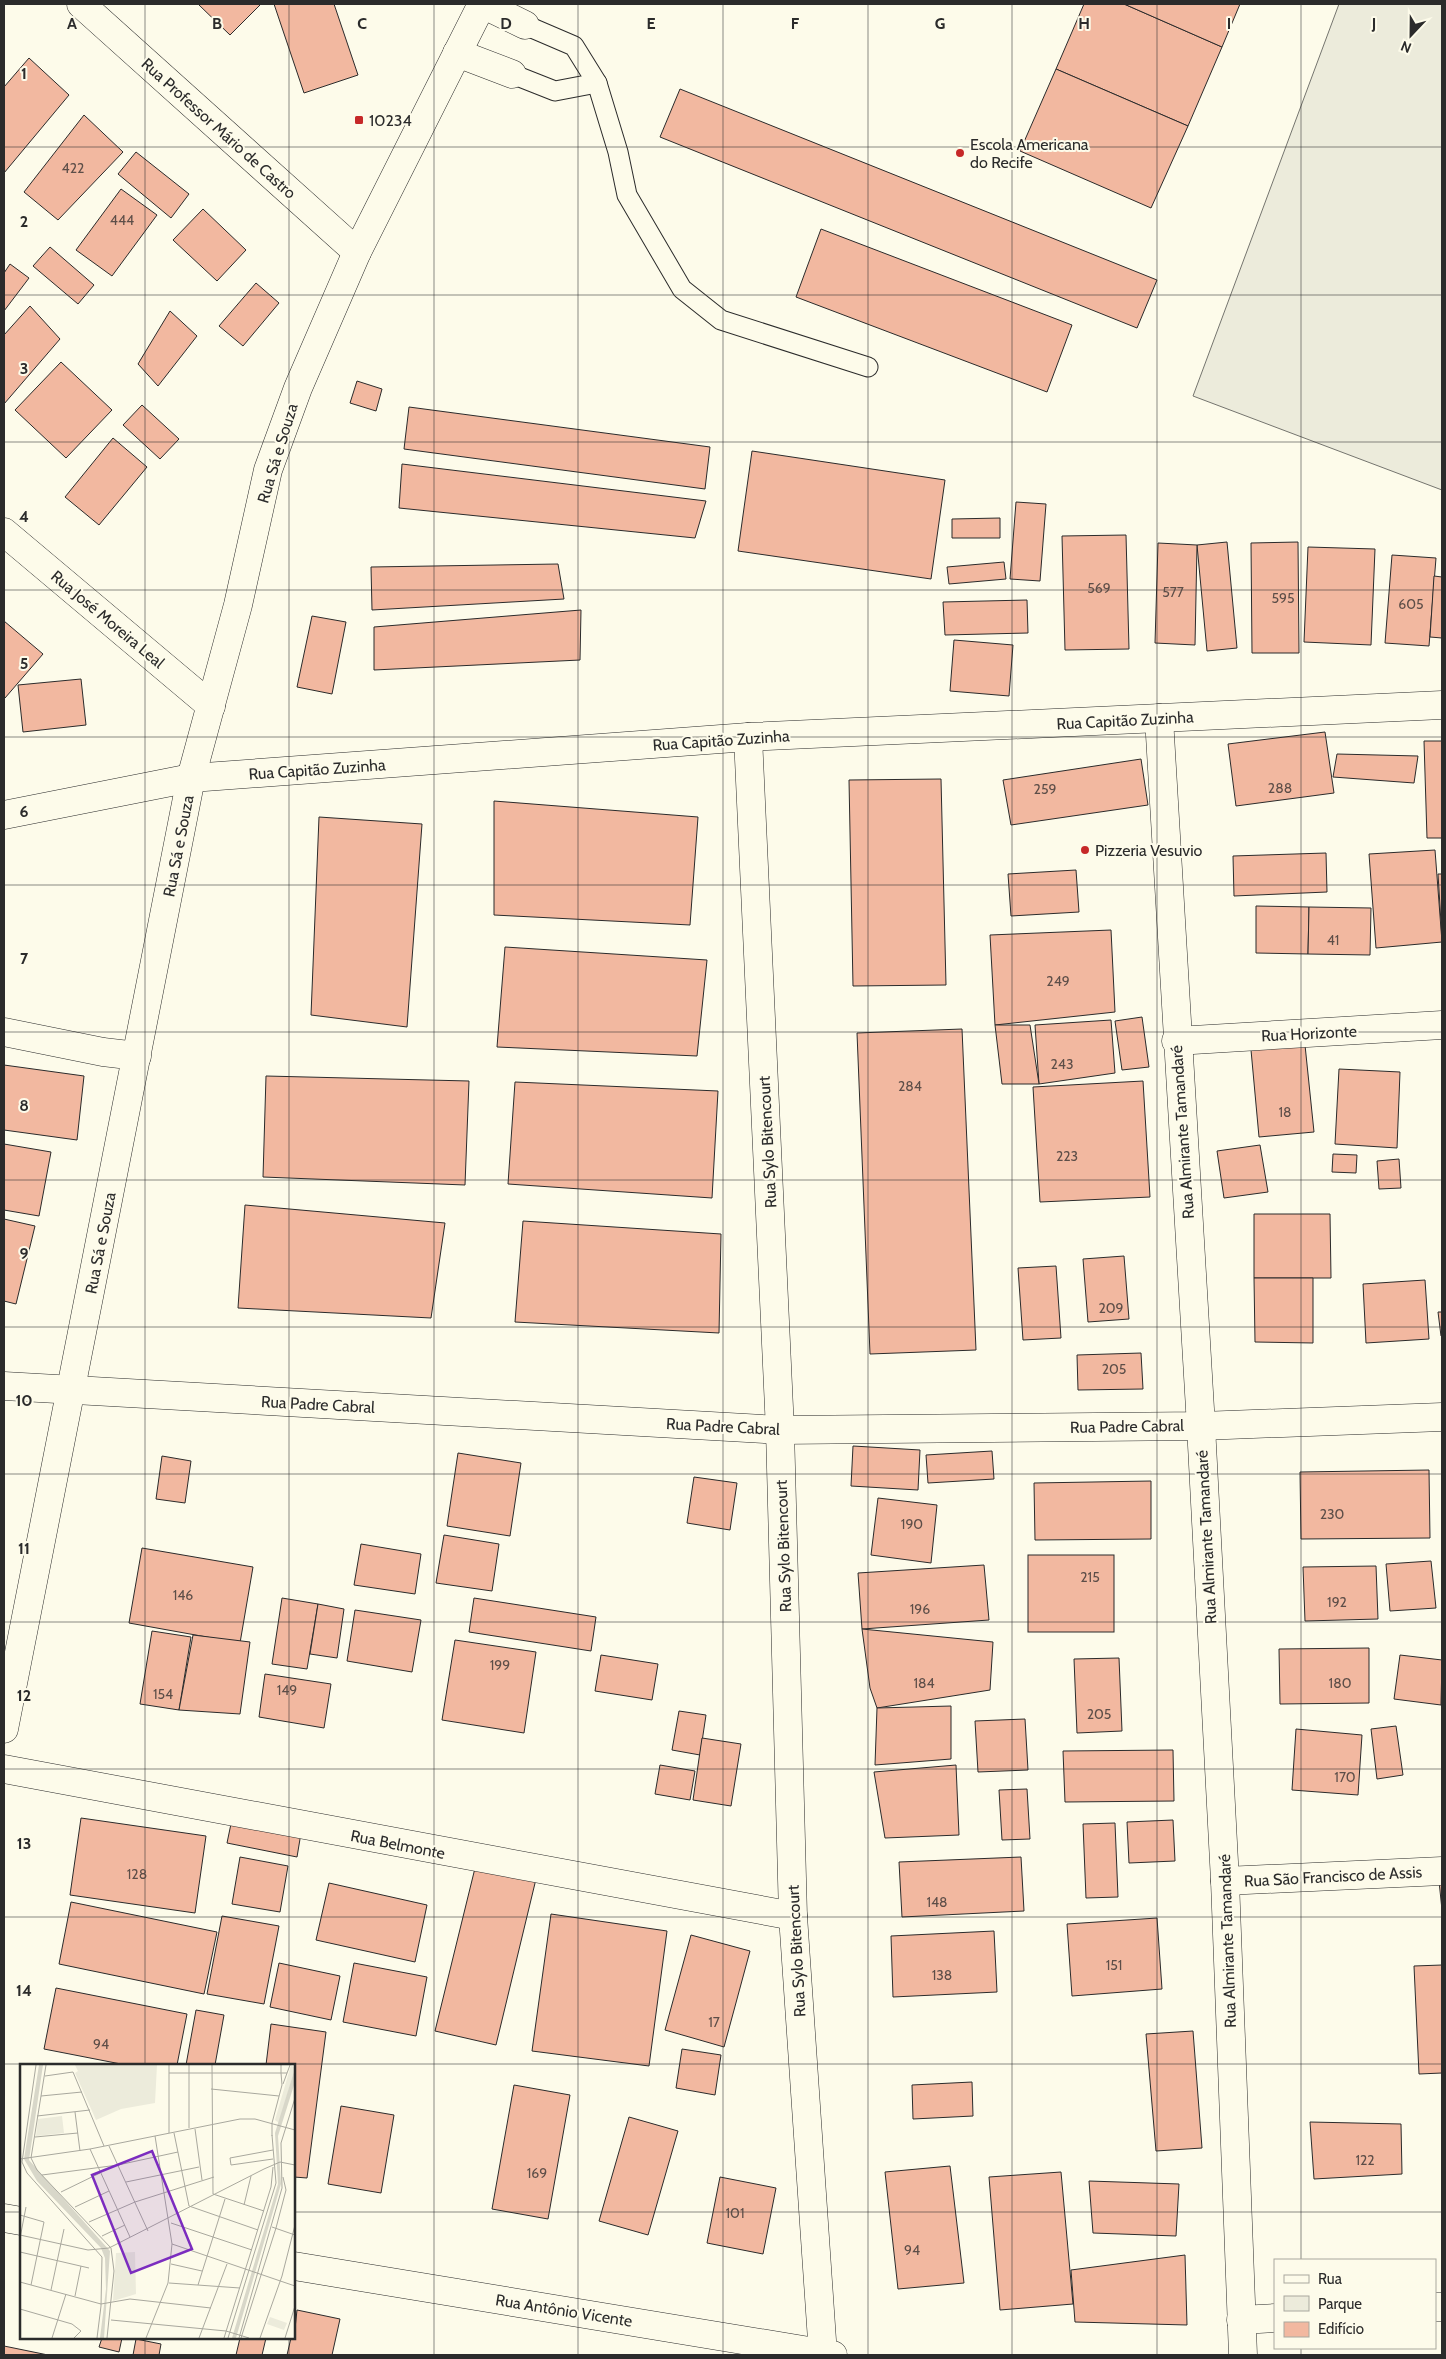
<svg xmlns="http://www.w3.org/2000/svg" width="1446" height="2359" font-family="Cabin,sans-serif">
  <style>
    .green { fill: #ecebdb; stroke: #74746e }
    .building { fill: #f2b8a0; stroke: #2b2b2b }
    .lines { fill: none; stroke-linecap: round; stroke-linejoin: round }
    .lane-casing { stroke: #2b2b2b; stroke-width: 21 }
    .street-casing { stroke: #2b2b2b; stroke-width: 29 }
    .secondary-casing { stroke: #2b2b2b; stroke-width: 29 }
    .lane { stroke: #fdfbea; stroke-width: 19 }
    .street { stroke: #fdfbea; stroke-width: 28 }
    .secondary { stroke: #fdfbea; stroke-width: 28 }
    .grid { fill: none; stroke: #2b2b2b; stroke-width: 1; stroke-opacity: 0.55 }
    .poi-dot { fill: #c62828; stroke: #fdfbea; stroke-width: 2 }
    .labels { text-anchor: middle; stroke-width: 4; stroke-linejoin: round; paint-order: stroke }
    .number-label { font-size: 14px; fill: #5d4e48 }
    .poi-label { font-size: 16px; fill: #2b2b2b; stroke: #fdfbea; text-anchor: start }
    .street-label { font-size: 16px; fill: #2b2b2b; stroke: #fdfbea }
    .inset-road { fill: none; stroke: #a9a89e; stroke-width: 1 }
    .view { fill: #7b2cbf; fill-opacity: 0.15; stroke: #7b2cbf; stroke-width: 2.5 }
    .inset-edge { fill: none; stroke: #2b2b2b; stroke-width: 2.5 }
    .grid-label { font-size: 16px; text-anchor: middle; font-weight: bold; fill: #2b2b2b; stroke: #fdfbea; stroke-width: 4; stroke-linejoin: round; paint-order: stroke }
  </style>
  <rect width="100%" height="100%" fill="#fdfbea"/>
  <polygon class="green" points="1339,4 1442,4 1442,490 1193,396"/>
  <g class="building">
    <polygon points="198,4 261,4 230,35"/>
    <polygon points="274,4 334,4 358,75 304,93"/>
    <polygon points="1084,4 1124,4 1222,47 1188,126 1056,69"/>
    <polygon points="1124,4 1240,4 1222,47"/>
    <polygon points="29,58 69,95 4,173 4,87"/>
    <polygon points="1056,69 1188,126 1151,208 1020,151"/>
    <polygon points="680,89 1157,280 1137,328 660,137"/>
    <polygon points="84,115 123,152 58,220 24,192"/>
    <polygon points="136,152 189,194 171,218 118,174"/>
    <polygon points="121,189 157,215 112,276 76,250"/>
    <polygon points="203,209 246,250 217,281 173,240"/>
    <polygon points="821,229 1072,325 1047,392 796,297"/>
    <polygon points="50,247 94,285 78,304 33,266"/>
    <polygon points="10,264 29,278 4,311 4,273"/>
    <polygon points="256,283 279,303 243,346 219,326"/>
    <polygon points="30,306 60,339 4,404 4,335"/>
    <polygon points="170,311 197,336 158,386 138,364"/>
    <polygon points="61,362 112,410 66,458 15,410"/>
    <polygon points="357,381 382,389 376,411 350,403"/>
    <polygon points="142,405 179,439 160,459 123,425"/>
    <polygon points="409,407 710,447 705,489 404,449"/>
    <polygon points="113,438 147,467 99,525 65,497"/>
    <polygon points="752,451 945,480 931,579 738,551"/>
    <polygon points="402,464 706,501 695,538 399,508"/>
    <polygon points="1016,502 1046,504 1040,581 1010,579"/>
    <polygon points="1000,518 1000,538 952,538 952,519"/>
    <polygon points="1126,535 1129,649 1065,650 1062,536"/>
    <polygon points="1227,542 1237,648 1207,651 1197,545"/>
    <polygon points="1298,542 1299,653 1252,653 1251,543"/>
    <polygon points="1158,543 1197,545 1195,645 1155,643"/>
    <polygon points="1308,547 1375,549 1371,645 1304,642"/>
    <polygon points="1392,555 1436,558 1429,646 1385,643"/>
    <polygon points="1004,562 1006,579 949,584 947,567"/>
    <polygon points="558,564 564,599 372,610 371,567"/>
    <polygon points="1434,576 1442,577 1442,638 1430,637"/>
    <polygon points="1027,600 1028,633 945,635 943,602"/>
    <polygon points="581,610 580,660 374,670 374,627"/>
    <polygon points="312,616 346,622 332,694 297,687"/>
    <polygon points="4,621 43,654 5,698 4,696"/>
    <polygon points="954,640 1013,645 1009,696 950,691"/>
    <polygon points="81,679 86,725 23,732 18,685"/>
    <polygon points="1325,732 1334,793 1236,806 1228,744"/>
    <polygon points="1424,741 1442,741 1442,838 1427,838"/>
    <polygon points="1337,754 1418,756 1414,783 1333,777"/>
    <polygon points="1141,759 1148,805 1011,825 1003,780"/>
    <polygon points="941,779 946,985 853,986 849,780"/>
    <polygon points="494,801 698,817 690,925 494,915"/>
    <polygon points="319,817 422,824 407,1027 311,1015"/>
    <polygon points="1435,850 1442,942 1376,948 1369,854"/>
    <polygon points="1326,853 1327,892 1234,896 1233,856"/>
    <polygon points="1076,870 1079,912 1011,916 1008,874"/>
    <polygon points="1438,874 1442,874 1442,939"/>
    <polygon points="1256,906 1309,907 1308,954 1256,953"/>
    <polygon points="1309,907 1371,908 1370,955 1308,954"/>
    <polygon points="1111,930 1115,1012 995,1025 990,935"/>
    <polygon points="505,947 707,960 697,1056 497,1047"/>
    <polygon points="1142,1017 1149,1067 1122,1070 1115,1021"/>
    <polygon points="1111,1020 1115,1073 1039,1084 1035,1025"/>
    <polygon points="995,1025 1030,1025 1039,1084 1002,1084"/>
    <polygon points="962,1029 976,1350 870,1354 857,1033"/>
    <polygon points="1305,1045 1314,1132 1259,1137 1251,1050"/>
    <polygon points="4,1065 84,1076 77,1140 4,1130"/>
    <polygon points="1339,1069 1400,1072 1397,1148 1335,1144"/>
    <polygon points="266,1076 469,1081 465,1185 263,1177"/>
    <polygon points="1143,1081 1150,1197 1040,1202 1033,1087"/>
    <polygon points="515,1082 718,1091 712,1198 508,1184"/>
    <polygon points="4,1144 51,1152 39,1216 4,1210"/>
    <polygon points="1260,1145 1268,1192 1224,1198 1217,1151"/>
    <polygon points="1333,1154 1357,1155 1356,1173 1332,1172"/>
    <polygon points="1399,1159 1401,1188 1379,1189 1377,1161"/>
    <polygon points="245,1205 445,1223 431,1318 238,1308"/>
    <polygon points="1254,1214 1330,1214 1331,1278 1254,1278"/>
    <polygon points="4,1219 35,1226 16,1304 4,1301"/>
    <polygon points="523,1221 721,1234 719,1333 515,1322"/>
    <polygon points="1124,1256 1129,1319 1088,1322 1083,1259"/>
    <polygon points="1056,1266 1061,1338 1023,1340 1018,1268"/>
    <polygon points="1254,1278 1313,1278 1313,1343 1255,1342"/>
    <polygon points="1425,1280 1429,1339 1366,1343 1363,1284"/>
    <polygon points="1438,1312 1442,1312 1442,1336 1441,1336"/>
    <polygon points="1141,1353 1143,1389 1078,1390 1077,1355"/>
    <polygon points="853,1446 920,1450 918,1490 851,1486"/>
    <polygon points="992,1451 994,1479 928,1483 926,1455"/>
    <polygon points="458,1453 521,1463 510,1536 447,1526"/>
    <polygon points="162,1456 191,1461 185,1503 156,1499"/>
    <polygon points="1429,1470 1430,1538 1301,1539 1300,1472"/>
    <polygon points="694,1477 737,1483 730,1530 687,1523"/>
    <polygon points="1151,1481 1151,1539 1035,1540 1034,1483"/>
    <polygon points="878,1498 937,1505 931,1563 871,1555"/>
    <polygon points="444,1535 499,1544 492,1591 436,1583"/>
    <polygon points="361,1544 421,1554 415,1594 354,1585"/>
    <polygon points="142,1548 253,1567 240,1643 129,1623"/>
    <rect x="1028" y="1555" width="86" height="77"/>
    <polygon points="1431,1561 1436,1608 1390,1611 1386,1564"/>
    <polygon points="984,1565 989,1620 862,1629 858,1573"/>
    <polygon points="1376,1566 1378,1619 1305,1621 1303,1567"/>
    <polygon points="282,1598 318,1604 307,1669 272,1664"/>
    <polygon points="474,1598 596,1617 591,1651 469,1632"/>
    <polygon points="318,1604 344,1609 337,1658 310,1654"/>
    <polygon points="355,1610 421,1620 412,1672 347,1661"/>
    <polygon points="862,1629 993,1642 990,1690 877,1708 870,1688"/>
    <polygon points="152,1631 191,1637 179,1710 140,1704"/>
    <polygon points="193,1635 250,1642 240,1714 179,1710"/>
    <polygon points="455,1640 536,1652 524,1733 442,1720"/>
    <polygon points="1369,1648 1369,1703 1280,1704 1279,1649"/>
    <polygon points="601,1655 658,1664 652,1700 595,1691"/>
    <polygon points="1400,1655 1442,1660 1441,1705 1394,1699"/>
    <polygon points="1119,1658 1122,1731 1077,1733 1074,1659"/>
    <polygon points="265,1674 331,1684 324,1728 259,1717"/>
    <polygon points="951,1706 951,1759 875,1765 877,1708"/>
    <polygon points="679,1711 706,1715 700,1755 672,1750"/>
    <polygon points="1025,1719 1028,1770 978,1772 975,1721"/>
    <polygon points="1396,1726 1403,1775 1377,1779 1371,1729"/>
    <polygon points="1296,1729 1362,1735 1358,1795 1292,1790"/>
    <polygon points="702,1738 741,1744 731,1806 693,1800"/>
    <polygon points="1173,1750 1174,1801 1065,1802 1063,1751"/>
    <polygon points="660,1765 695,1771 690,1800 655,1794"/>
    <polygon points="956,1765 959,1835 885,1838 874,1772"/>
    <polygon points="1027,1789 1030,1839 1002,1840 999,1790"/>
    <polygon points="81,1818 206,1836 195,1913 70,1895"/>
    <polygon points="232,1819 301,1833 297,1857 227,1843"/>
    <polygon points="1173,1820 1175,1861 1129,1863 1127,1822"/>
    <polygon points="1115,1823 1118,1897 1086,1898 1083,1824"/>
    <polygon points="240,1857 288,1866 280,1912 232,1904"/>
    <polygon points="1021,1857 1024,1911 902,1917 899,1862"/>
    <polygon points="476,1864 536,1879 496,2045 435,2031"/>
    <polygon points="1439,1881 1442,1881 1442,1910"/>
    <polygon points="329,1883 427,1905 415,1962 316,1940"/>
    <polygon points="71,1902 217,1932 204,1994 59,1964"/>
    <polygon points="551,1914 667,1931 649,2066 532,2051"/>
    <polygon points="222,1916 279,1926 264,2004 207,1994"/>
    <polygon points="1157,1918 1162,1989 1072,1996 1067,1924"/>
    <polygon points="994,1931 997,1992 893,1997 891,1936"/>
    <polygon points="691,1935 750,1951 724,2047 665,2030"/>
    <polygon points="279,1963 340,1976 331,2020 270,2007"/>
    <polygon points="354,1963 427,1977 416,2036 343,2022"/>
    <polygon points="1442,1965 1442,2073 1419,2074 1414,1966"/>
    <polygon points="56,1988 187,2014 177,2065 126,2065 44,2049"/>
    <polygon points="196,2010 224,2015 215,2065 186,2065"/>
    <polygon points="271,2024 326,2032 307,2178 294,2177 294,2065 266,2065"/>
    <polygon points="1193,2031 1202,2148 1156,2151 1146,2034"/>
    <polygon points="682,2049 721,2055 715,2095 676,2088"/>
    <polygon points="972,2082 973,2116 913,2119 912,2085"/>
    <polygon points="514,2085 570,2095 548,2219 492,2209"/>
    <polygon points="341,2106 394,2115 381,2193 328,2184"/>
    <polygon points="629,2117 678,2131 648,2235 599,2221"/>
    <polygon points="1310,2122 1401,2124 1402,2174 1314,2179"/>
    <polygon points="950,2166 964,2283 898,2289 885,2172"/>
    <polygon points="1061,2172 1073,2304 1000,2310 989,2177"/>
    <polygon points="720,2177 776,2188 763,2254 707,2243"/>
    <polygon points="1089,2181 1179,2184 1176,2236 1093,2233"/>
    <polygon points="1185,2255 1187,2325 1075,2322 1071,2270"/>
    <polygon points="297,2310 340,2319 332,2355 287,2355 291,2338 294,2338"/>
    <polygon points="102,2338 122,2338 119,2352 99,2347"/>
    <polygon points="240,2338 266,2338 262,2355 236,2355"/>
    <polygon points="136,2339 161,2344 159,2355 133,2355"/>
    <polygon points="4,2346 48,2355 4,2355"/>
  </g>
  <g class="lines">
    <g class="lane-casing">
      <g id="lane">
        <polyline points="525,25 574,46 597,83 618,152 627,195 682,289 721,320 868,367"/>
        <polyline points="512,74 555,91 597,83"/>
      </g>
    </g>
    <g class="street-casing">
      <g id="street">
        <polyline points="81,4 357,252"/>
        <polyline points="482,4 525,25"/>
        <polyline points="457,53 512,74"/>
        <polyline points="4,532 211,706"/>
        <polyline points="1159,718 1201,1426 1225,1881 1243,2355"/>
        <polyline points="748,737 780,1430 793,1916 823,2355"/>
        <polyline points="4,1032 103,1052 137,1056"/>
        <polyline points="1176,1041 1442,1025"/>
        <polyline points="4,1386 780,1430 1201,1426 1442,1417"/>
        <polyline points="4,1769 793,1916"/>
        <polyline points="1225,1881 1442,1871"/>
        <polyline points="4,2218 21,2221"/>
        <polyline points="294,2266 833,2355"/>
        <polyline points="1435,2307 1442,2307"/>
        <polyline points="1241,2320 1275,2318"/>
      </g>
    </g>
    <g class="secondary-casing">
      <g id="secondary">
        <polyline points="4,815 191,778 748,737 1442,705"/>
        <polyline points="4,1729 191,778 238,605 268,470 298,388 357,252 482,4"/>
      </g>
    </g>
    <use href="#lane" class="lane"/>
    <use href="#street" class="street"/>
    <use href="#secondary" class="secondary"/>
  </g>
  <path class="grid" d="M 145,4 L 145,2065M 289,4 L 289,2065M 434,4 L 434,2355M 578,4 L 578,2355M 723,4 L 723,2355M 868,4 L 868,2355M 1012,4 L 1012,2355M 1157,4 L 1157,2355M 1301,4 L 1301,2260M 4,147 L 1442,147M 4,295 L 1442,295M 4,442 L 1442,442M 4,590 L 1442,590M 4,737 L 1442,737M 4,885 L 1442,885M 4,1032 L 1442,1032M 4,1180 L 1442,1180M 4,1327 L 1442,1327M 4,1474 L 1442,1474M 4,1622 L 1442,1622M 4,1769 L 1442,1769M 4,1917 L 1442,1917M 4,2064 L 1442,2064M 4,2212 L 21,2212M 294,2212 L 1442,2212M 145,2338 L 145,2355M 289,2338 L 289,2355M 1301,2348 L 1301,2355"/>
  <g class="poi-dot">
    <rect x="354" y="115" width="10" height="10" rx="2.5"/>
    <circle cx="960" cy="153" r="5"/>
    <circle cx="1085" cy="850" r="5"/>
  </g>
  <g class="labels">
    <g class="number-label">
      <text x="73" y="173">422</text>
      <text x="122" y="225">444</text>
      <text x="1099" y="593">569</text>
      <text x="1173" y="597">577</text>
      <text x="1283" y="603">595</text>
      <text x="1411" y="609">605</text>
      <text x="1280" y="793">288</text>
      <text x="1045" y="794">259</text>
      <text x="1333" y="945">41</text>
      <text x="1058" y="986">249</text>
      <text x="1062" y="1069">243</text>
      <text x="910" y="1091">284</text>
      <text x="1285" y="1117">18</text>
      <text x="1067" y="1161">223</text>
      <text x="1111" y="1313">209</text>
      <text x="1114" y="1374">205</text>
      <text x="1332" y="1519">230</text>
      <text x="912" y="1529">190</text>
      <text x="1090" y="1582">215</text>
      <text x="183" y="1600">146</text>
      <text x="1337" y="1607">192</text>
      <text x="920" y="1614">196</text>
      <text x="500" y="1670">199</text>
      <text x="924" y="1688">184</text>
      <text x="1340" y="1688">180</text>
      <text x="287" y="1695">149</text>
      <text x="163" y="1699">154</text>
      <text x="1099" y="1719">205</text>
      <text x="1345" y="1782">170</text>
      <text x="137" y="1879">128</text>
      <text x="937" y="1907">148</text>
      <text x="1114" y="1970">151</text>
      <text x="942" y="1980">138</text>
      <text x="714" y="2027">17</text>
      <text x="101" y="2049">94</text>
      <text x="1365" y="2165">122</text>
      <text x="537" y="2178">169</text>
      <text x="735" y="2218">101</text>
      <text x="912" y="2255">94</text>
    </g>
    <g class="poi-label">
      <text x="369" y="126">10234</text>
      <text x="970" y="150">Escola Americana<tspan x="970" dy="18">do Recife</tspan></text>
      <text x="1095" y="856">Pizzeria Vesuvio</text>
    </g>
    <g class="street-label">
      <text transform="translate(219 128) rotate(42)" y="6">Rua Professor Mário de Castro</text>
      <text transform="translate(277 453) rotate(-73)" y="6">Rua Sá e Souza</text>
      <text transform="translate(108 619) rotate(40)" y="6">Rua José Moreira Leal</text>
      <text transform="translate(1125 720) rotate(-3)" y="6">Rua Capitão Zuzinha</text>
      <text transform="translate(721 740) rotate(-4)" y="6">Rua Capitão Zuzinha</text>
      <text transform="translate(317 769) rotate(-4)" y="6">Rua Capitão Zuzinha</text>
      <text transform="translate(178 846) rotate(-79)" y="6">Rua Sá e Souza</text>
      <text transform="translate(1309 1033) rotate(-3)" y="6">Rua Horizonte</text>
      <text transform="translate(1182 1132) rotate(-94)" y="6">Rua Almirante Tamandaré</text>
      <text transform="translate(767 1142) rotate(-93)" y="6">Rua Sylo Bitencourt</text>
      <text transform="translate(100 1243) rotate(-79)" y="6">Rua Sá e Souza</text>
      <text transform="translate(318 1404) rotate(3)" y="6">Rua Padre Cabral</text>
      <text transform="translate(723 1426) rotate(3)" y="6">Rua Padre Cabral</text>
      <text transform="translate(1127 1426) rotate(-1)" y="6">Rua Padre Cabral</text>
      <text transform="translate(1206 1537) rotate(-93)" y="6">Rua Almirante Tamandaré</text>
      <text transform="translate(783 1546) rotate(-92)" y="6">Rua Sylo Bitencourt</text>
      <text transform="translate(398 1844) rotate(11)" y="6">Rua Belmonte</text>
      <text transform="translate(1333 1876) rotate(-3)" y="6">Rua São Francisco de Assis</text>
      <text transform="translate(1227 1941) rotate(-92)" y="6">Rua Almirante Tamandaré</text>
      <text transform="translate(796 1951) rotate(-93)" y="6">Rua Sylo Bitencourt</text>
      <text transform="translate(564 2310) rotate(9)" y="6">Rua Antônio Vicente</text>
    </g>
  </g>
  <g transform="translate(20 2064)">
    <rect width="275" height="275" fill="#fdfbea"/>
    <path d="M 55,1 L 137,1 L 135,39 L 101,45 L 76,56 L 55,9 L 58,7 ZM 271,1 L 275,4 L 259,59 L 255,56 ZM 42,52 L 44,69 L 16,72 L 18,55 ZM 115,188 L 116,230 L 93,237 L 96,189 ZM 250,253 L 267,259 L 264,266 L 247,260 Z" fill="#ecebdb"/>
    <path d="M 19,1 L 23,1 L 9,96 L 90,187 L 84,274 L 80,274 L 86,225 L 85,194 L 81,184 L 17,117 L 4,95 ZM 275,4 L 275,18 L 258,72 L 261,120 L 216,274 L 212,274 L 258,120 L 255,69 Z" fill="#d8d7c9"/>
    <path class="inset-road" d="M 16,1 L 2,98 L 7,109 L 82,193 L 81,242 L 77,274M 26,1 L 11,94 L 17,106 L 91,184 L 94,207 L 87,274M 149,1 L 149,69M 169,1 L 169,64M 192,1 L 193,130 L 244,147M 149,9 L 261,9 L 261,1M 25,12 L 53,8 L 84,82M 263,20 L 270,1M 191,25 L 259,32M 21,32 L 62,28M 55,48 L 60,87M 17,52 L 70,46M 175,65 L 182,116M 154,69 L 169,142 L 238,166M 252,72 L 252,59 L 262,21 L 261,9 L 267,9M 15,73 L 58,69M 89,82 L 128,167M 70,85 L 110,173M 253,86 L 210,94 L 211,101 L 253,95M 0,95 L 70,85 L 220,55 L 235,55 L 275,66M 22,111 L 98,101 L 158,88M 106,118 L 179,103M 41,128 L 80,109M 224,141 L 231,112M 55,143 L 89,127M 0,151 L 24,158 L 11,221M 69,158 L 115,138 L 194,113M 151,159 L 232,186M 252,163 L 275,171M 0,171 L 68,186 L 89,184 L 244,105 L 260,98 L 275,101M 82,172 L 105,161M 0,174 L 6,143M 152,180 L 275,222M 0,188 L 69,204M 151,200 L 182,207M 0,218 L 81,240 L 110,235 L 191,244M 149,219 L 220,224M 178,221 L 205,135M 31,226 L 44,165M 55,232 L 61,202M 0,245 L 52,260 L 61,267 L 54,274M 91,256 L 206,267 L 229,274M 32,274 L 46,230M 126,274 L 148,219 L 152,180 L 135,72M 179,274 L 207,200M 204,274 L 251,123 L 253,103M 208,274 L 256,119 L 252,71M 219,274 L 262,124 L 261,79 L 275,34M 221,274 L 256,164 L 266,126 L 263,113M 240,274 L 262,212 L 275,161M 265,274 L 275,242"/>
    <path class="view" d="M 132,87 L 172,185 L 111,209 L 72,111 Z"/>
    <rect width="275" height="275" class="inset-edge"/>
  </g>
  <g class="grid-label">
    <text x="72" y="29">A</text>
    <text x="217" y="29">B</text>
    <text x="362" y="29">C</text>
    <text x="506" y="29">D</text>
    <text x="651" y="29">E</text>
    <text x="795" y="29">F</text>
    <text x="940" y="29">G</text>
    <text x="1084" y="29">H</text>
    <text x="1229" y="29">I</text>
    <text x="1374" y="29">J</text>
    <text x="24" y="79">1</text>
    <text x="24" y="227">2</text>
    <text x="24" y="374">3</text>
    <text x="24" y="522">4</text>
    <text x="24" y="669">5</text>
    <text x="24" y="817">6</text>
    <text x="24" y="964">7</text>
    <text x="24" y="1111">8</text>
    <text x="24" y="1259">9</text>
    <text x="24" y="1406">10</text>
    <text x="24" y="1554">11</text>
    <text x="24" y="1701">12</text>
    <text x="24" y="1849">13</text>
    <text x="24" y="1996">14</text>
  </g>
  <rect width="1446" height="2359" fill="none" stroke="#2b2b2b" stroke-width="10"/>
  <rect x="1274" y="2259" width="162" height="90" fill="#fdfbea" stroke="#a9a89e"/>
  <rect x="1284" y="2275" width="25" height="8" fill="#fdfbea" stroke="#a9a89e"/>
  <text x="1318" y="2284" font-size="15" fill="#2b2b2b">Rua</text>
  <rect x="1284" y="2296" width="25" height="15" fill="#ecebdb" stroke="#a9a89e"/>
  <text x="1318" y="2309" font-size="15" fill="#2b2b2b">Parque</text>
  <rect x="1284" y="2322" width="25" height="15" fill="#f2b8a0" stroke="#a9a89e"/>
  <text x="1318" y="2334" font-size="15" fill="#2b2b2b">Edifício</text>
  <g transform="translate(1411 35) rotate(202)" stroke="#fdfbea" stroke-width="4" paint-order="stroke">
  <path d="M0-4L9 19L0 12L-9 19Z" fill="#2b2b2b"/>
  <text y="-8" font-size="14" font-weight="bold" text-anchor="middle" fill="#2b2b2b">N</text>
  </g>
</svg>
